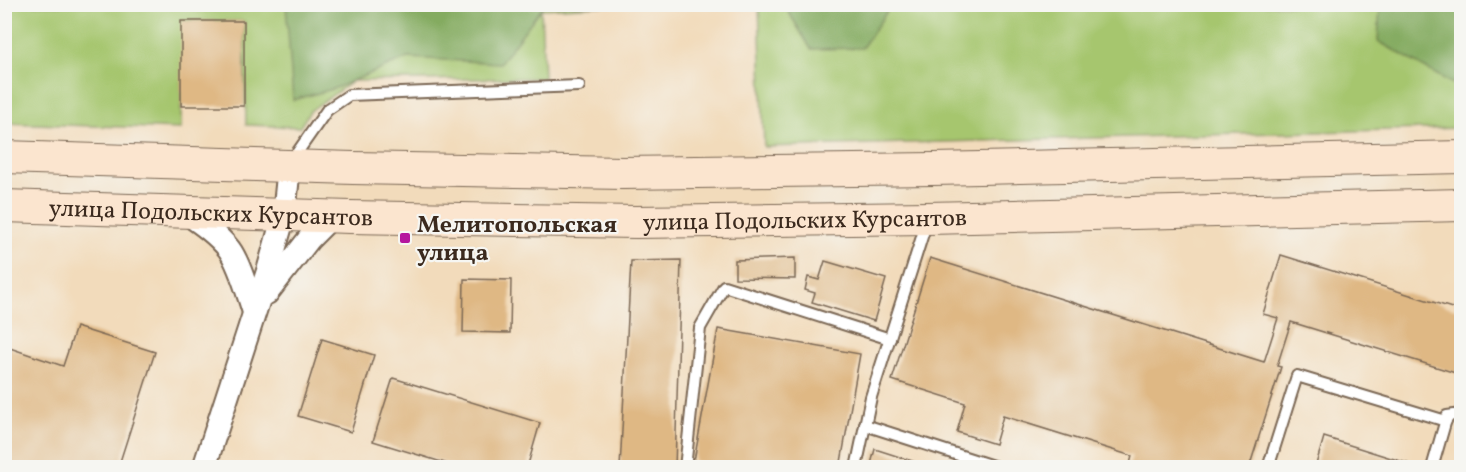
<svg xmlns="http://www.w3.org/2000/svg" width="1466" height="472" font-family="Vollkorn,serif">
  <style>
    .green { fill: #a6c66e; stroke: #707846; stroke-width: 1.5 }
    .forest { fill: #84ab61; stroke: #606a40; stroke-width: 1.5 }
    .building { fill: #dfb884 }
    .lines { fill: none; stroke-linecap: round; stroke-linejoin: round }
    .lane-casing { stroke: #7b6855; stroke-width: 14 }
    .street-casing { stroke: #7b6855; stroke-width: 26 }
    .secondary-casing { stroke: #7b6855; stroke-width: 34 }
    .lane { stroke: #fff; stroke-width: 10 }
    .street { stroke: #fff; stroke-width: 22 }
    .secondary { stroke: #fbe5cf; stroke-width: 32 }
    .poi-dot { fill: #b5179e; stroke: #f6f6f2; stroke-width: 2 }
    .labels { text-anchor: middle; stroke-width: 4.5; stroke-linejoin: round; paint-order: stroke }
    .street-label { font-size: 24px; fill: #3b2a1e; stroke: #f6f6f2 }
    .poi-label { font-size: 24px; font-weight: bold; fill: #3b2a1e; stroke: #f6f6f2; text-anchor: start }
  </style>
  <rect width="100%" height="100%" fill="#f6f6f2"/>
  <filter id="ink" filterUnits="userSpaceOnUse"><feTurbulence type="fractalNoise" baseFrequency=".0167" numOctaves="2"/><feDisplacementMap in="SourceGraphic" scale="12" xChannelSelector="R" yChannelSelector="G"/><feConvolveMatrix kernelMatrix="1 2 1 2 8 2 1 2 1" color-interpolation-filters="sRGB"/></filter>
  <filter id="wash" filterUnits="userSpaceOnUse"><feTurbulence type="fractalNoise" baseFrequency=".008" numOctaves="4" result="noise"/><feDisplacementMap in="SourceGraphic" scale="24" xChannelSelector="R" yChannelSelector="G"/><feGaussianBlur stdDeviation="1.35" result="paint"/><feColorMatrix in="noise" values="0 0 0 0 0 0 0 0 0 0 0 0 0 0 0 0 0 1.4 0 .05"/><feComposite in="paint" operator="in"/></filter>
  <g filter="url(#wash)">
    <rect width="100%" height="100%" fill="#f2dbbb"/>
    <g class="green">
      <polygon points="5,5 619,5 541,9 544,78 353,81 310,111 300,127 246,125 244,21 182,21 181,129 5,123"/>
      <polygon points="759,5 1461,5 1461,128 764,147"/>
    </g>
    <g class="forest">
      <polygon points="286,5 286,4 544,5 500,63 408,58 333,89 293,100"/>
      <polygon points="776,5 888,5 888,10 862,48 811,49 788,11"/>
      <polygon points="1380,5 1461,5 1461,85 1451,83 1378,41"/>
    </g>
    <g id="blocks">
      <g class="building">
        <rect x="181" y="21" width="63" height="85"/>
        <polygon points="1281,255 1462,311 1462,375 1291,322 1277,366 1281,367 1249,468 1129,468 1132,456 1003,416 995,444 957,432 965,403 892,380 930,258 1264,362 1278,318 1263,314"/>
        <polygon points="795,258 795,279 735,278 735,260"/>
        <polygon points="681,260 675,468 620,468 631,261"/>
        <polygon points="825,261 886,279 874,321 812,302 815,293 805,290 808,277 819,280"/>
        <polygon points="464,279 511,280 510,333 463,332"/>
        <polygon points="76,327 155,352 118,468 4,468 4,346 63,366"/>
        <polygon points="718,329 860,354 840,468 732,468 694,461"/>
        <polygon points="322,339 374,355 351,432 298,416"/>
        <polygon points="393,378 540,423 527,468 461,468 373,441"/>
        <polygon points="1324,437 1410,464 1408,468 1315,468"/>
        <polygon points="875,449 931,467 931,468 870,468"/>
      </g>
    </g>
  </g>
  <g filter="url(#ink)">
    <use href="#blocks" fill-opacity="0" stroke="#7b6855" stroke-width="1.5"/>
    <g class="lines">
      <g class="lane-casing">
        <g id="lane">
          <polyline points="292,160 327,110 349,95 579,86"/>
          <polyline points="865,425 999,468"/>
          <polyline points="685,468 700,328 724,286 890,339"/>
          <polyline points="856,468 871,397 927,221"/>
          <polyline points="1268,468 1297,376 1446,421"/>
          <polyline points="1432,468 1447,416 1462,414"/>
        </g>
      </g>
      <g class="street-casing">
        <g id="street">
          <path d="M 185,212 C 201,223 217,234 229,249 C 240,264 248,294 254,312"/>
          <polyline points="267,293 309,239 326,222 338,217"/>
          <polyline points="204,468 268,271 284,215 289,166"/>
        </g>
      </g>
      <g class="secondary-casing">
        <g id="secondary">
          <polyline points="4,157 353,168 623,173 934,169 1462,157"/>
          <path id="s1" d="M 4,206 L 350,217 L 636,222 L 928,218 L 1462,205"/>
        </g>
      </g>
      <use href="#lane" class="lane"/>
      <use href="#street" class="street"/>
      <use href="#secondary" class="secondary"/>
    </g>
  </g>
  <rect class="poi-dot" x="399" y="232" width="12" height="12" rx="3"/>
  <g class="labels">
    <g class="street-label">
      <text dy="8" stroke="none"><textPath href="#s1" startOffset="207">улица Подольских Курсантов</textPath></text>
      <text dy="8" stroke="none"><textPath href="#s1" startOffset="801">улица Подольских Курсантов</textPath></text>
    </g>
    <g class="poi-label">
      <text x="417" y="232">Мелитопольская<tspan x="417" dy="28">улица</tspan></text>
    </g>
  </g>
  <rect width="1466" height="472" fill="none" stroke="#f6f6f2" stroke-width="24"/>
</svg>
